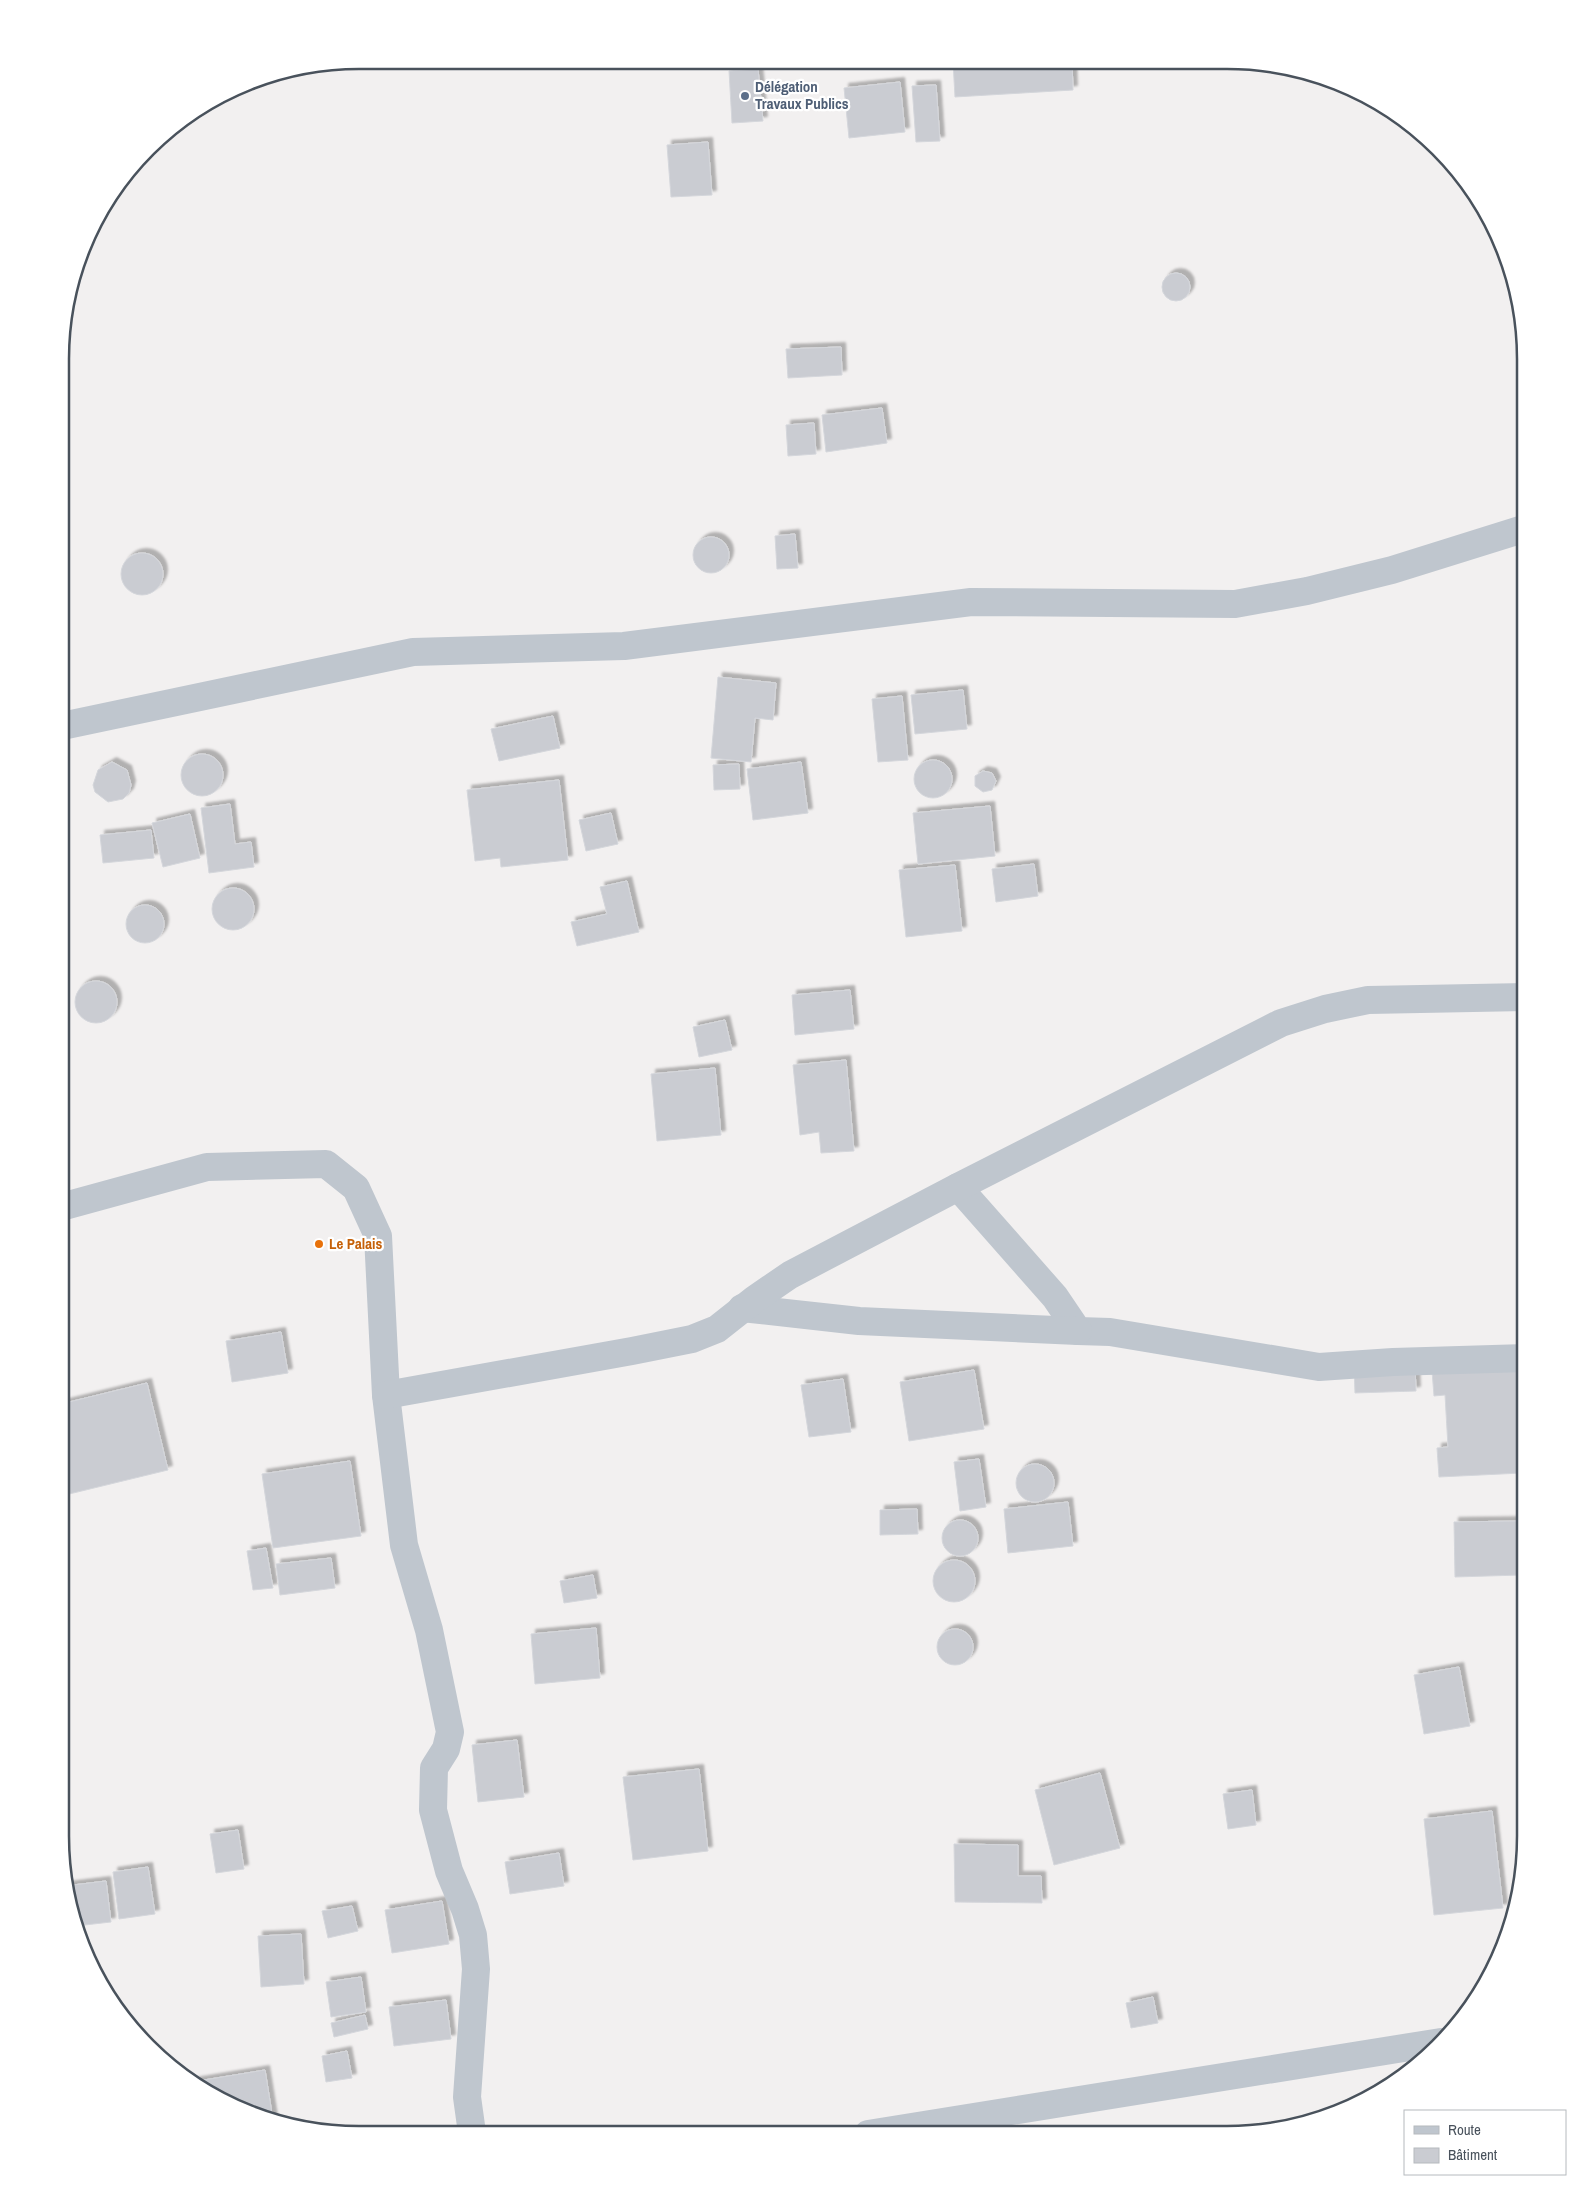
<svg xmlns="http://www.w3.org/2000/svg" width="1586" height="2195" font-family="'Archivo Narrow',sans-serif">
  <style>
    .building { fill: #caccd2; stroke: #d4d6db; filter: url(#shadow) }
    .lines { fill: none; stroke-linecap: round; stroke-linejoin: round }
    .minor { stroke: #bfc6ce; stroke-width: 28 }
    .service-dot { fill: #5c6f8a; stroke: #fff; stroke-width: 2 }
    .food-dot { fill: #e8710a; stroke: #fff; stroke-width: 2 }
    .labels { text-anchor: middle; stroke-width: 4.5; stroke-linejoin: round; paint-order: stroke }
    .service-label { font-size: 15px; font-weight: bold; fill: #4e5e75; stroke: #fff; text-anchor: start }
    .food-label { font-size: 15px; font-weight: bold; fill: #c56008; stroke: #fff; text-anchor: start }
    .rim { fill: none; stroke: #49525c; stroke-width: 2.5 }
  </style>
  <defs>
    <filter id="shadow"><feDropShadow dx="4.5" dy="-4.5" stdDeviation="1" flood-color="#0004"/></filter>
  </defs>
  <rect width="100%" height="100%" fill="#f2f0f0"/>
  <g class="building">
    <polygon points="953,62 1072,62 1073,90 955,97"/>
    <polygon points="758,69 763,121 732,123 729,71"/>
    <polygon points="900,82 905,132 849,138 844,88"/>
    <polygon points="936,85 940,141 916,142 912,86"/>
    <polygon points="708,142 712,195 671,197 667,145"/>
    <circle cx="1176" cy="287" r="14"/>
    <polygon points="841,347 842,375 788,378 786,349"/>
    <polygon points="882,408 887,443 826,452 822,415"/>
    <polygon points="814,423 816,454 788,456 786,425"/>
    <polygon points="795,534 798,568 777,569 775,536"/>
    <circle cx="711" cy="555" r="18"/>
    <circle cx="142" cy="574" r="21"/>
    <polygon points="718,677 776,683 773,720 755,718 751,762 711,758"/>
    <polygon points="963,690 967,729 915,734 911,695"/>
    <polygon points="902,696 908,760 878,762 872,699"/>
    <polygon points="553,716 560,748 499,761 491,729"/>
    <circle cx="202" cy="775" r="21"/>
    <circle cx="933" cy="779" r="19"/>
    <polygon points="112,762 127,770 131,785 129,793 123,799 108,802 95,792 93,785 98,770"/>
    <polygon points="801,762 808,813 753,820 747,769"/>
    <polygon points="739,764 740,789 714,790 713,765"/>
    <polygon points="983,771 992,773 996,781 992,790 983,792 975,786 975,776"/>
    <polygon points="559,780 568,860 501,867 500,858 475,861 467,790"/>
    <polygon points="230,804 235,844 251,842 254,867 209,873 201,808"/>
    <polygon points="990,806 995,856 918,864 913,813"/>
    <polygon points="611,813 618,844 586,851 579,820"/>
    <polygon points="190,814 200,858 163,867 152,823"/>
    <polygon points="151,830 154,858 103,863 100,835"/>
    <polygon points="1034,864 1038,896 996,902 992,869"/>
    <polygon points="955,865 962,931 906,937 899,870"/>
    <polygon points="627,881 639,932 577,946 571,922 607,914 600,887"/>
    <circle cx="233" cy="909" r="21"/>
    <circle cx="145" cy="924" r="19"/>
    <circle cx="96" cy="1002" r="21"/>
    <polygon points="850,990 854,1029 795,1035 792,995"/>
    <polygon points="725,1020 732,1050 699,1057 693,1027"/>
    <polygon points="846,1060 854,1151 821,1153 819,1132 800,1135 793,1065"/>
    <polygon points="715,1068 721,1135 657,1141 651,1074"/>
    <polygon points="281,1332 288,1373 232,1382 226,1341"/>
    <polygon points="1415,1366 1416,1391 1355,1393 1354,1369"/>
    <polygon points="1526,1366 1526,1452 1521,1452 1522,1473 1439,1477 1437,1448 1448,1447 1445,1395 1434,1396 1432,1371"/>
    <polygon points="974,1370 984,1429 909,1441 900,1382"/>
    <polygon points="843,1379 851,1432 809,1437 801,1385"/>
    <polygon points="147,1383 168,1470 61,1496 61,1404"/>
    <polygon points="979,1459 986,1507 960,1511 954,1462"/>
    <polygon points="350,1461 361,1536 273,1548 262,1474"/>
    <circle cx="1035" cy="1483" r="19"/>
    <polygon points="1068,1502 1073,1546 1008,1553 1004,1509"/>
    <polygon points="917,1509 918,1534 880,1535 880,1510"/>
    <circle cx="960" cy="1538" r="18"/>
    <polygon points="1520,1521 1521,1575 1455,1577 1454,1522"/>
    <polygon points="266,1548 273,1588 253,1590 247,1551"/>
    <polygon points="331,1558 335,1588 280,1595 276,1564"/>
    <circle cx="954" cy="1581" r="21"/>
    <polygon points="593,1575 597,1598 564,1603 560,1581"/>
    <polygon points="596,1628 600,1678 535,1684 531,1634"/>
    <circle cx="955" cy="1647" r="18"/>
    <polygon points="1459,1667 1470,1726 1424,1734 1414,1675"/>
    <polygon points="517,1740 524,1797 478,1802 472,1745"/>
    <polygon points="699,1769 708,1851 633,1860 623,1777"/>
    <polygon points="1100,1773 1120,1848 1054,1865 1035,1790"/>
    <polygon points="1252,1790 1256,1825 1228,1829 1223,1794"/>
    <polygon points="1492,1811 1503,1908 1434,1915 1424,1819"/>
    <polygon points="238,1830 244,1869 216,1873 210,1834"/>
    <polygon points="954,1844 1018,1845 1018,1876 1041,1876 1042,1903 955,1902"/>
    <polygon points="559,1853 564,1886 510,1894 505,1862"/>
    <polygon points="148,1867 155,1914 119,1919 113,1872"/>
    <polygon points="106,1881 111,1922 76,1926 66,1895 65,1886"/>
    <polygon points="442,1901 449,1944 392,1953 385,1910"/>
    <polygon points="352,1906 358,1931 328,1938 322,1911"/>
    <polygon points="301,1934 304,1984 261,1987 258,1936"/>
    <polygon points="361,1977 366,2012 331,2017 326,1982"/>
    <polygon points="1153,1997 1158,2023 1131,2028 1126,2003"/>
    <polygon points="446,2000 451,2039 394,2046 389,2007"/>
    <polygon points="365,2015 368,2029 334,2037 331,2023"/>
    <polygon points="347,2051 352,2078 326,2082 322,2056"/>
    <polygon points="265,2070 273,2120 245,2112 192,2082"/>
  </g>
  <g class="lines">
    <g class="minor">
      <polyline points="62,726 413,652 624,646 971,602 1235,604 1307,591 1392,570 1526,528"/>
      <polyline points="958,1187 1055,1297 1078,1331 1110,1332 1319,1367 1393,1362 1526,1358"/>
      <polyline points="61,1207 207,1167 326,1164 356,1188 378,1236 386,1395 404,1545 429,1630 450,1732 446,1749 434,1768 433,1810 449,1871 465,1909 473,1935 476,1969 467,2097 472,2133"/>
      <polyline points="742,1308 859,1321 1078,1331"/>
      <polyline points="386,1395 632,1351 692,1339 717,1329 755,1299 790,1275 958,1187 1281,1023 1325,1009 1368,1000 1526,997"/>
      <polyline points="868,2134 1441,2042"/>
    </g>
  </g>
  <circle class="service-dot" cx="745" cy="96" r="5"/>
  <circle class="food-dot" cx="319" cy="1244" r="5"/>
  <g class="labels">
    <g class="service-label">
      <text x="755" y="92">Délégation<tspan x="755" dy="17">Travaux Publics</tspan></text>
    </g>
    <g class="food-label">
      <text x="329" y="1249">Le Palais</text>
    </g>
  </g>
  <path d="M0 0H1586V2195H0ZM359 69H1227A290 290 0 0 1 1517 359V1836A290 290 0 0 1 1227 2126H359A290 290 0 0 1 69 1836V359A290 290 0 0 1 359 69Z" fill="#fff" fill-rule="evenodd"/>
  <path class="rim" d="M359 69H1227A290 290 0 0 1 1517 359V1836A290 290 0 0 1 1227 2126H359A290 290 0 0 1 69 1836V359A290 290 0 0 1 359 69Z"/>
  <rect x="1404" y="2110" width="162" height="65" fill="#ffffff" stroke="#b6babe"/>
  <rect x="1414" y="2126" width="25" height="8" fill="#bfc6ce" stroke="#b6babe"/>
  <text x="1448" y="2135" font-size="15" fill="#49525c">Route</text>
  <rect x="1414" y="2148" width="25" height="15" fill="#caccd2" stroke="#b6babe"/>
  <text x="1448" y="2160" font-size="15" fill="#49525c">Bâtiment</text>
</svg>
